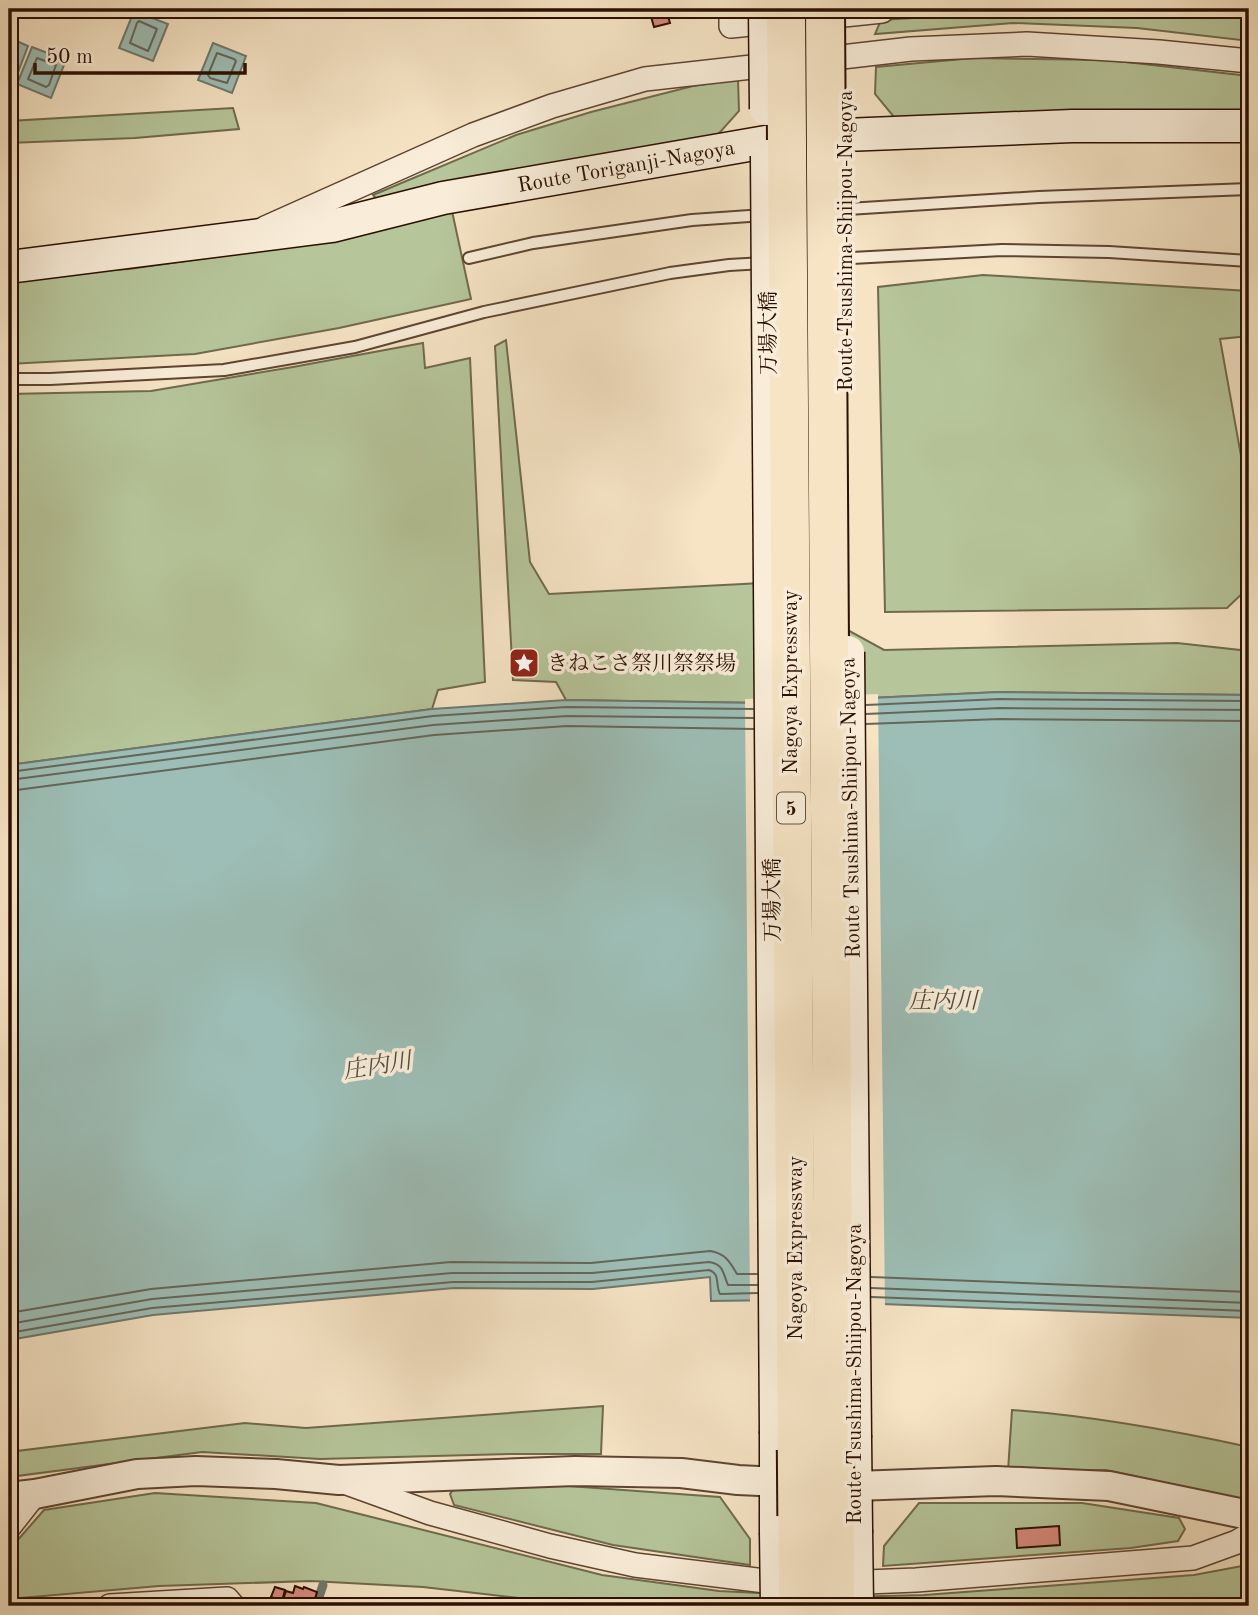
<svg xmlns="http://www.w3.org/2000/svg" width="1258" height="1615" font-family="'Old Standard TT','Noto Serif JP',serif">
  <style>
    .green { fill: #b6c59a; stroke: #706a4d; stroke-width: 2 }
    .water { fill: #9dbeb6; stroke: #6f786d; stroke-width: 2 }
    .pier { fill: #f6e4c5 }
    .lines { fill: none; stroke-linecap: round; stroke-linejoin: round }
    .shore { stroke: #64665b; stroke-width: 2 }
    .stream { stroke: #6f786d; stroke-width: 9 }
    .building { fill: #d88a7d; stroke: #2b0f00; stroke-width: 2 }
    .service-casing { stroke: #5e4431; stroke-width: 14 }
    .minor-casing { stroke: #5e4431; stroke-width: 26 }
    .tertiary-casing { stroke: #5e4431; stroke-width: 32 }
    .secondary-casing { stroke: #2b0f00; stroke-width: 35 }
    .service { stroke: #f9edd9; stroke-width: 10 }
    .minor { stroke: #f9edd9; stroke-width: 23 }
    .tertiary { stroke: #f9edd9; stroke-width: 28 }
    .secondary { stroke: #f9edd9; stroke-width: 32 }
    .secondary-bridge-casing { stroke: #2b0f00; stroke-width: 35; stroke-linecap: butt }
    .motorway-bridge-casing { stroke: #2b0f00; stroke-width: 42; stroke-linecap: butt }
    .secondary-bridge { stroke: #f9edd9; stroke-width: 32 }
    .motorway-bridge { stroke: #f6e4c5; stroke-width: 38 }
    .labels { text-anchor: middle; stroke-width: 7; stroke-linejoin: round; paint-order: stroke }
    .shield { fill: #f9edd9; stroke: #695241; stroke-width: 2 }
    .shield-label { font-size: 19px; font-weight: bold; fill: #2b0f00 }
    .street-label { font-size: 21px; fill: #2b0f00; stroke: #f9edd9 }
    .poi-label { font-size: 21px; fill: #2b0f00; stroke: #f9edd9; text-anchor: start }
    .water-label { font-size: 23px; font-style: italic; fill: #534c40; stroke: #f9edd9 }
  </style>
  <rect width="100%" height="100%" fill="#f6e4c5"/>
  <filter id="stains"><feTurbulence type="fractalNoise" baseFrequency=".00286" numOctaves="4"/><feColorMatrix values="0 0 0 0 .2 0 0 0 0 .09 0 0 0 0 .02 0 0 0 .5 -.17"/></filter>
  <radialGradient id="worn" r=".72"><stop offset=".6" stop-color="#630" stop-opacity="0"/><stop offset="1" stop-color="#630" stop-opacity=".3"/></radialGradient>
  <g class="green">
    <polygon points="1012,9 1249,9 1249,41 1137,28 1013,23 875,34 881,20 1011,12"/>
    <polygon points="974,58 1108,60 1249,76 1249,113 1117,113 894,117 875,94 876,67"/>
    <polygon points="738,79 739,111 713,140 378,201 373,195 516,135 591,112 693,86"/>
    <polygon points="233,108 239,129 135,138 9,143 9,121"/>
    <polygon points="452,211 471,299 339,328 195,354 9,364 9,275 129,269 299,245"/>
    <polygon points="983,275 1249,291 1249,336 1220,339 1249,500 1249,587 1227,608 885,612 878,287"/>
    <polygon points="506,340 530,562 549,594 762,583 884,650 1177,643 1249,651 1249,695 1000,692 762,703 566,700 556,682 513,680 495,346"/>
    <polygon points="423,343 425,368 470,358 485,682 438,690 432,709 9,765 9,394 151,391 293,367"/>
    <polygon points="603,1406 601,1454 510,1454 320,1459 202,1452 9,1477 9,1452 245,1423 306,1428"/>
    <path d="M 1012,1410 C 1092,1416 1171,1430 1249,1447 L 1249,1501 L 1106,1470 L 1008,1471 Z"/>
    <polygon points="456,1486 568,1486 720,1497 750,1539 750,1565 613,1545 454,1505 450,1494"/>
    <polygon points="155,1493 316,1503 602,1575 719,1591 843,1597 924,1595 1194,1575 1242,1566 1249,1566 1249,1606 587,1606 423,1587 311,1581 159,1586 9,1599 9,1550 44,1510"/>
    <polygon points="919,1503 1082,1503 1179,1518 1185,1529 1178,1541 1131,1548 883,1566 884,1546"/>
  </g>
  <g class="water">
    <polygon points="134,11 168,24 153,61 119,48"/>
    <polygon points="10,38 28,46 14,83 9,81"/>
    <polygon points="213,43 246,56 232,93 198,80"/>
    <polygon points="32,47 66,60 51,98 17,84"/>
    <polygon points="1000,692 1249,695 1249,1318 778,1300 711,1301 710,1277 593,1289 454,1288 153,1315 9,1340 9,765 432,709 566,700 762,703"/>
  </g>
  <polygon class="pier" points="878,694 885,1308 778,1304 750,1304 745,699"/>
  <g class="lines">
    <g class="shore">
      <polygon points="139,21 157,29 148,51 130,43 137,23"/>
      <polygon points="217,53 234,59 236,61 227,83 210,78 208,75"/>
      <polygon points="37,58 56,65 49,85 46,87 28,79"/>
      <polyline points="866,705 1000,699 1249,701"/>
      <polyline points="866,714 1000,708 1249,710"/>
      <polyline points="866,724 1000,719 1249,721"/>
      <polyline points="9,772 433,716 566,707 753,709"/>
      <polyline points="9,780 433,725 567,716 753,718"/>
      <polyline points="9,791 434,735 567,726 754,729"/>
      <polyline points="871,1277 1249,1292"/>
      <polyline points="871,1288 1249,1303"/>
      <polyline points="871,1297 1249,1311"/>
      <path d="M 9,1313 L 151,1289 L 451,1262 L 591,1263 L 710,1251 C 725,1253 730,1262 737,1274 L 757,1274"/>
      <path d="M 9,1324 L 152,1299 L 452,1273 L 592,1273 L 709,1262 C 724,1264 723,1274 728,1285 L 757,1285"/>
      <path d="M 9,1333 L 152,1308 L 453,1282 L 592,1282 L 709,1270 C 721,1274 715,1285 720,1294 L 758,1293"/>
    </g>
    <polyline class="stream" points="316,1606 323,1585"/>
  </g>
  <g class="building">
    <polygon points="666,9 670,23 654,27 650,13"/>
    <polygon points="1059,1526 1060,1545 1017,1548 1016,1529"/>
    <polygon points="295,1586 303,1589 304,1587 317,1592 313,1606 281,1606 286,1591 293,1593"/>
    <polygon points="275,1587 285,1590 282,1601 271,1597"/>
  </g>
  <g class="lines">
    <g class="service-casing">
      <g id="service">
        <polyline points="832,210 1039,197 1249,189"/>
        <polyline points="469,258 533,243 692,220 764,215"/>
        <polyline points="833,259 1002,250 1109,252 1249,261"/>
        <polyline points="9,379 50,379 224,370 355,347 484,312 670,273 729,265 764,263"/>
      </g>
    </g>
    <g class="minor-casing">
      <g id="minor">
        <polyline points="731,9 731,26 780,21"/>
        <polyline points="815,18 882,11 882,9"/>
        <polyline points="816,60 911,49 1027,44 1159,52 1249,61"/>
        <polyline points="265,228 473,135 552,106 645,79 778,64"/>
        <polyline points="344,1482 430,1513 550,1546 635,1565 790,1584"/>
        <polyline points="9,1527 35,1494"/>
        <polyline points="842,1583 916,1580 1193,1558 1237,1542 1249,1535"/>
        <polyline points="110,1606 227,1599 233,1606"/>
      </g>
    </g>
    <g class="tertiary-casing">
      <g id="tertiary">
        <polyline points="855,1486 996,1481 1109,1486 1249,1515"/>
        <polyline points="9,1497 35,1494 137,1474 196,1471 276,1474 339,1480 575,1471 681,1473 738,1480 777,1482"/>
      </g>
    </g>
    <g class="secondary-casing">
      <g id="secondary">
        <polyline points="9,267 332,226 443,198 766,142 844,135 1072,126 1249,126"/>
        <polyline points="855,1438 856,1530"/>
        <polyline points="776,1532 776,1434"/>
      </g>
    </g>
    <use href="#service" class="service"/>
    <use href="#minor" class="minor"/>
    <use href="#tertiary" class="tertiary"/>
    <use href="#secondary" class="secondary"/>
    <g class="secondary-bridge-casing">
      <g id="secondary-bridge">
        <polyline points="765,9 766,109"/>
        <polyline points="767,156 776,1434"/>
        <polyline points="848,652 855,1438"/>
        <polyline points="856,1530 857,1606"/>
        <polyline points="776,1532 777,1606"/>
      </g>
    </g>
    <g class="motorway-bridge-casing">
      <g id="motorway-bridge">
        <polyline points="786,9 798,1606"/>
        <polyline points="825,9 835,1606"/>
      </g>
    </g>
    <use href="#secondary-bridge" class="secondary-bridge"/>
    <use href="#motorway-bridge" class="motorway-bridge"/>
  </g>
  <defs>
    <g id="sight-square" transform="scale(1.575)"><rect x="-9" y="-9" width="18" height="18" rx="4" fill="#8f2418" stroke="#f9edd9"/><path d="M0-6L1.8-2.2L6-1.7L2.9 1.2L3.7 5.4L0 3.3L-3.7 5.4L-2.9 1.2L-6-1.7L-1.8-2.2Z" fill="#fff"/></g>
  </defs>
  <g fill-rule="evenodd">
    <use href="#sight-square" x="524" y="663"/>
  </g>
  <g class="labels">
    <rect class="shield" x="777" y="792.5" width="28" height="31" rx="5"/>
    <g class="shield-label">
      <text x="791" y="815">5</text>
    </g>
    <g class="street-label">
      <text transform="translate(626 166) rotate(-10)" y="7">Route Toriganji-Nagoya</text>
      <text transform="translate(845 241) rotate(-90)" y="7">Route Tsushima-Shiipou-Nagoya</text>
      <text transform="translate(768 333) rotate(-90)" y="7">万場大橋</text>
      <text transform="translate(790 682) rotate(-90)" y="7">Nagoya Expressway</text>
      <text transform="translate(850 808) rotate(-91)" y="7">Route Tsushima-Shiipou-Nagoya</text>
      <text transform="translate(772 900) rotate(-90)" y="7">万場大橋</text>
      <text transform="translate(795 1248) rotate(-90)" y="7">Nagoya Expressway</text>
      <text transform="translate(854 1374) rotate(-90)" y="7">Route Tsushima-Shiipou-Nagoya</text>
    </g>
    <g class="poi-label">
      <text x="547" y="670">きねこさ祭川祭祭場</text>
    </g>
    <g class="water-label">
      <text x="943" y="1008">庄内川</text>
      <text transform="translate(377 1065) rotate(-9)" y="8">庄内川</text>
    </g>
  </g>
  <rect width="1258" height="1615" fill="none" stroke="#f6e4c5" stroke-width="35"/>
  <rect x="10" y="10" width="1237" height="1594" fill="none" stroke="#2b0f00" stroke-width="3.5"/>
  <rect x="18" y="18" width="1223" height="1580" fill="none" stroke="#2b0f00" stroke-width="2"/>
  <path d="M35 63v10h210v-10" fill="none" stroke="#2b0f00" stroke-width="3.5"/>
  <text x="46" y="63" font-size="21" fill="#2b0f00" stroke="#f9edd9" stroke-width="5" paint-order="stroke">50 m</text>
  <rect width="100%" height="100%" filter="url(#stains)"/>
  <rect width="100%" height="100%" fill="url(#worn)"/>
</svg>
